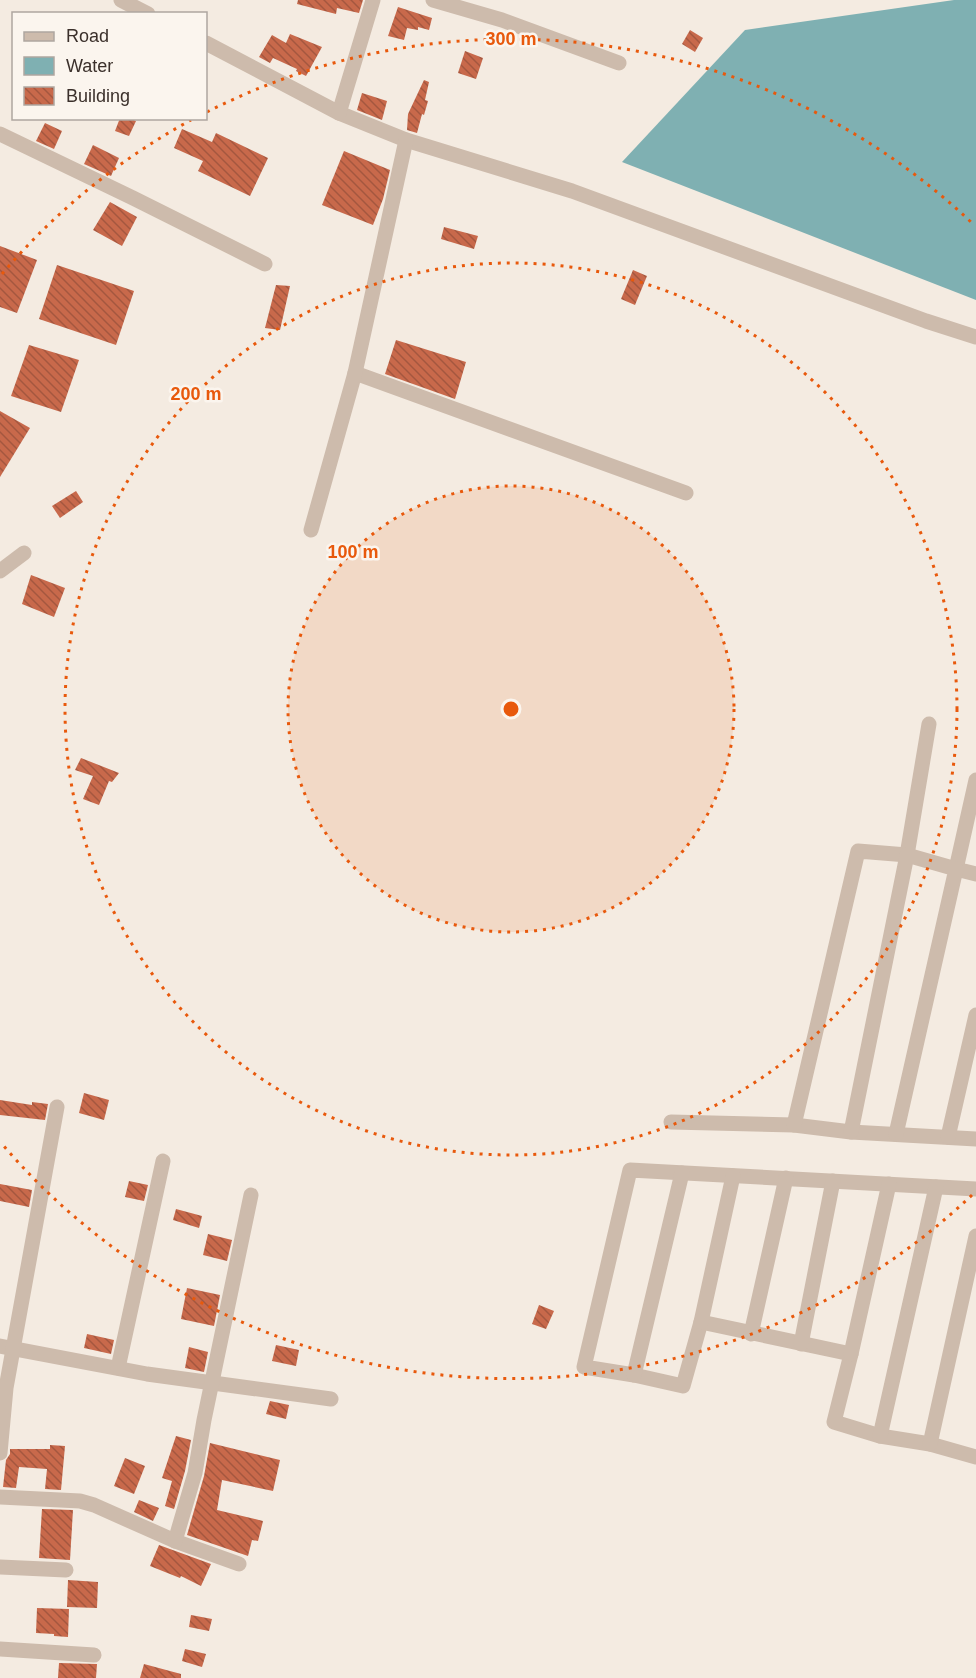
<svg xmlns="http://www.w3.org/2000/svg" width="976" height="1678" font-family="Helvetica,sans-serif">
  <style>
    .water { fill: #7fb0b2 }
    .building { fill: url(#building-back-hatch) }
    .lines { fill: none; stroke-linecap: round; stroke-linejoin: round }
    .minor { stroke: #cdbbac; stroke-width: 15 }
    .ring { fill: none; stroke: #e8590c; stroke-width: 3; stroke-dasharray: 3 6 }
    .centre { fill: #e8590c; stroke: #fbf5ee; stroke-width: 3 }
    .ring-label { font-size: 18px; text-anchor: middle; font-weight: bold; fill: #e8590c; stroke: #fbf5ee; stroke-width: 5; stroke-linejoin: round; paint-order: stroke }
  </style>
  <defs>
    <pattern id="building-back-hatch" width="6" height="6" patternUnits="userSpaceOnUse" patternTransform="scale(1.5)"><rect width="6" height="6" fill="#c8694b"/><path d="M-1 5l2 2M0 0l6 6M5-1l2 2" fill="none" stroke="#a4573f"/></pattern>
  </defs>
  <rect width="100%" height="100%" fill="#f4ebe1"/>
  <polygon class="water" points="954,0 976,0 976,300 622,162 745,30"/>
  <g class="building">
    <polygon points="298,0 363,0 359,13 337,8 336,14 297,4"/>
    <polygon points="398,7 432,18 429,30 418,27 418,30 407,28 404,40 388,36"/>
    <polygon points="690,30 703,38 695,52 682,44"/>
    <polygon points="290,34 322,47 306,76 296,71 297,69 273,58 270,63 259,57 272,35 286,43"/>
    <polygon points="465,51 483,58 476,79 458,73"/>
    <polygon points="424,80 429,82 425,100 428,101 424,115 422,114 417,133 407,130 408,114"/>
    <polygon points="362,93 387,101 382,120 357,110"/>
    <polygon points="120,118 129,118 136,121 129,136 115,131"/>
    <polygon points="45,123 62,131 54,149 36,141"/>
    <polygon points="182,129 212,142 216,133 268,158 250,196 198,171 203,161 174,148"/>
    <polygon points="93,145 119,158 111,176 84,164"/>
    <polygon points="344,151 390,170 383,199 373,225 322,205"/>
    <polygon points="110,202 137,217 122,246 93,230"/>
    <polygon points="444,227 478,236 474,249 441,239"/>
    <polygon points="0,246 37,260 17,313 0,307"/>
    <polygon points="57,265 134,291 116,345 39,319"/>
    <polygon points="633,270 647,276 635,305 621,299"/>
    <polygon points="276,285 290,286 280,330 265,328"/>
    <polygon points="396,340 466,362 455,399 385,374"/>
    <polygon points="29,345 79,360 61,412 11,396"/>
    <polygon points="0,411 30,428 0,477"/>
    <polygon points="76,491 83,502 60,518 52,506"/>
    <polygon points="31,575 65,588 54,617 22,604"/>
    <polygon points="81,758 119,773 112,782 109,781 99,805 83,799 93,776 75,770"/>
    <polygon points="84,1093 109,1100 104,1120 79,1113"/>
    <polygon points="0,1100 32,1105 32,1102 48,1104 45,1120 0,1115"/>
    <polygon points="129,1181 148,1185 144,1201 125,1197"/>
    <polygon points="0,1184 32,1190 29,1207 0,1201"/>
    <polygon points="176,1209 202,1216 199,1228 173,1220"/>
    <polygon points="208,1234 232,1240 227,1261 203,1255"/>
    <polygon points="187,1288 220,1295 214,1326 181,1319"/>
    <polygon points="539,1305 554,1311 546,1329 532,1324"/>
    <polygon points="87,1334 114,1340 111,1354 84,1348"/>
    <polygon points="276,1345 299,1350 296,1366 272,1361"/>
    <polygon points="189,1347 208,1352 204,1372 185,1368"/>
    <polygon points="270,1401 289,1405 286,1419 266,1414"/>
    <polygon points="176,1436 191,1440 185,1471 174,1509 165,1506 172,1481 162,1478"/>
    <polygon points="210,1443 280,1460 273,1491 222,1480 217,1510 263,1521 258,1541 252,1540 248,1556 187,1535 204,1476"/>
    <polygon points="50,1445 65,1446 61,1490 45,1489 47,1469 19,1467 16,1488 3,1487 6,1460 10,1454 10,1449 50,1449"/>
    <polygon points="125,1458 145,1466 134,1494 114,1486"/>
    <polygon points="139,1500 159,1508 153,1521 134,1512"/>
    <polygon points="42,1509 73,1510 70,1560 39,1558"/>
    <polygon points="159,1545 211,1564 201,1586 181,1576 180,1578 150,1566"/>
    <polygon points="68,1580 98,1582 97,1608 67,1607"/>
    <polygon points="37,1608 69,1609 68,1637 54,1636 54,1634 36,1633"/>
    <polygon points="191,1615 212,1619 209,1631 189,1627"/>
    <polygon points="185,1649 206,1654 202,1667 182,1661"/>
    <polygon points="59,1663 97,1664 96,1678 58,1678"/>
    <polygon points="144,1664 181,1674 181,1678 140,1678"/>
  </g>
  <g class="lines">
    <g class="minor">
      <polyline points="121,0 148,14"/>
      <polyline points="433,0 502,20 619,63"/>
      <polyline points="206,43 339,113 406,140 572,191 926,321 976,337"/>
      <polyline points="339,113 373,0"/>
      <polyline points="0,134 133,198 265,264"/>
      <polyline points="355,373 686,493"/>
      <polyline points="311,530 355,373 406,140"/>
      <polyline points="0,571 24,553"/>
      <polyline points="976,780 956,869 976,874"/>
      <polyline points="671,1122 794,1125 851,1132 976,1139"/>
      <polyline points="794,1125 858,851 907,855 929,724"/>
      <polyline points="851,1132 907,855 956,869 896,1134"/>
      <polyline points="948,1137 976,1015"/>
      <polyline points="976,1189 630,1170 584,1367 634,1375 683,1386 701,1322 851,1354 834,1422 880,1436 930,1444 976,1457"/>
      <polyline points="701,1322 733,1176"/>
      <polyline points="751,1334 786,1178"/>
      <polyline points="801,1344 833,1181"/>
      <polyline points="0,1346 147,1374 331,1399"/>
      <polyline points="851,1354 889,1184"/>
      <polyline points="118,1368 163,1161"/>
      <polyline points="634,1375 682,1173"/>
      <polyline points="880,1436 936,1187"/>
      <polyline points="930,1444 976,1236"/>
      <polyline points="0,1453 6,1388 57,1107"/>
      <polyline points="0,1497 80,1501 94,1505 175,1541 239,1564"/>
      <polyline points="175,1541 195,1473 204,1420 251,1195"/>
      <polyline points="0,1567 66,1570"/>
      <polyline points="0,1649 94,1655"/>
    </g>
  </g>
  <circle cx="511" cy="709" r="223" fill="#e8590c" fill-opacity=".12"/>
  <g class="ring">
    <circle cx="511" cy="709" r="223"/>
    <circle cx="511" cy="709" r="446"/>
    <path d="M972 1195A670 670 0 0 1 2 1144M2 274A670 670 0 0 1 191 120M207 112A670 670 0 0 1 972 223"/>
  </g>
  <circle cx="511" cy="709" r="9" class="centre"/>
  <g class="ring-label">
    <text x="511" y="45">300 m</text>
    <text x="196" y="400">200 m</text>
    <text x="353" y="558">100 m</text>
  </g>
  <rect x="12" y="12" width="195" height="108" fill="#fbf5ee" stroke="#aea6a0" stroke-width="1.5"/>
  <rect x="24" y="32" width="30" height="9" fill="#cdbbac" stroke="#aea6a0" stroke-width="1.5"/>
  <text x="66" y="42" font-size="18" fill="#3b302b">Road</text>
  <rect x="24" y="57" width="30" height="18" fill="#7fb0b2" stroke="#aea6a0" stroke-width="1.5"/>
  <text x="66" y="72" font-size="18" fill="#3b302b">Water</text>
  <rect x="24" y="87" width="30" height="18" fill="url(#building-back-hatch)" stroke="#aea6a0" stroke-width="1.5"/>
  <text x="66" y="102" font-size="18" fill="#3b302b">Building</text>
</svg>
